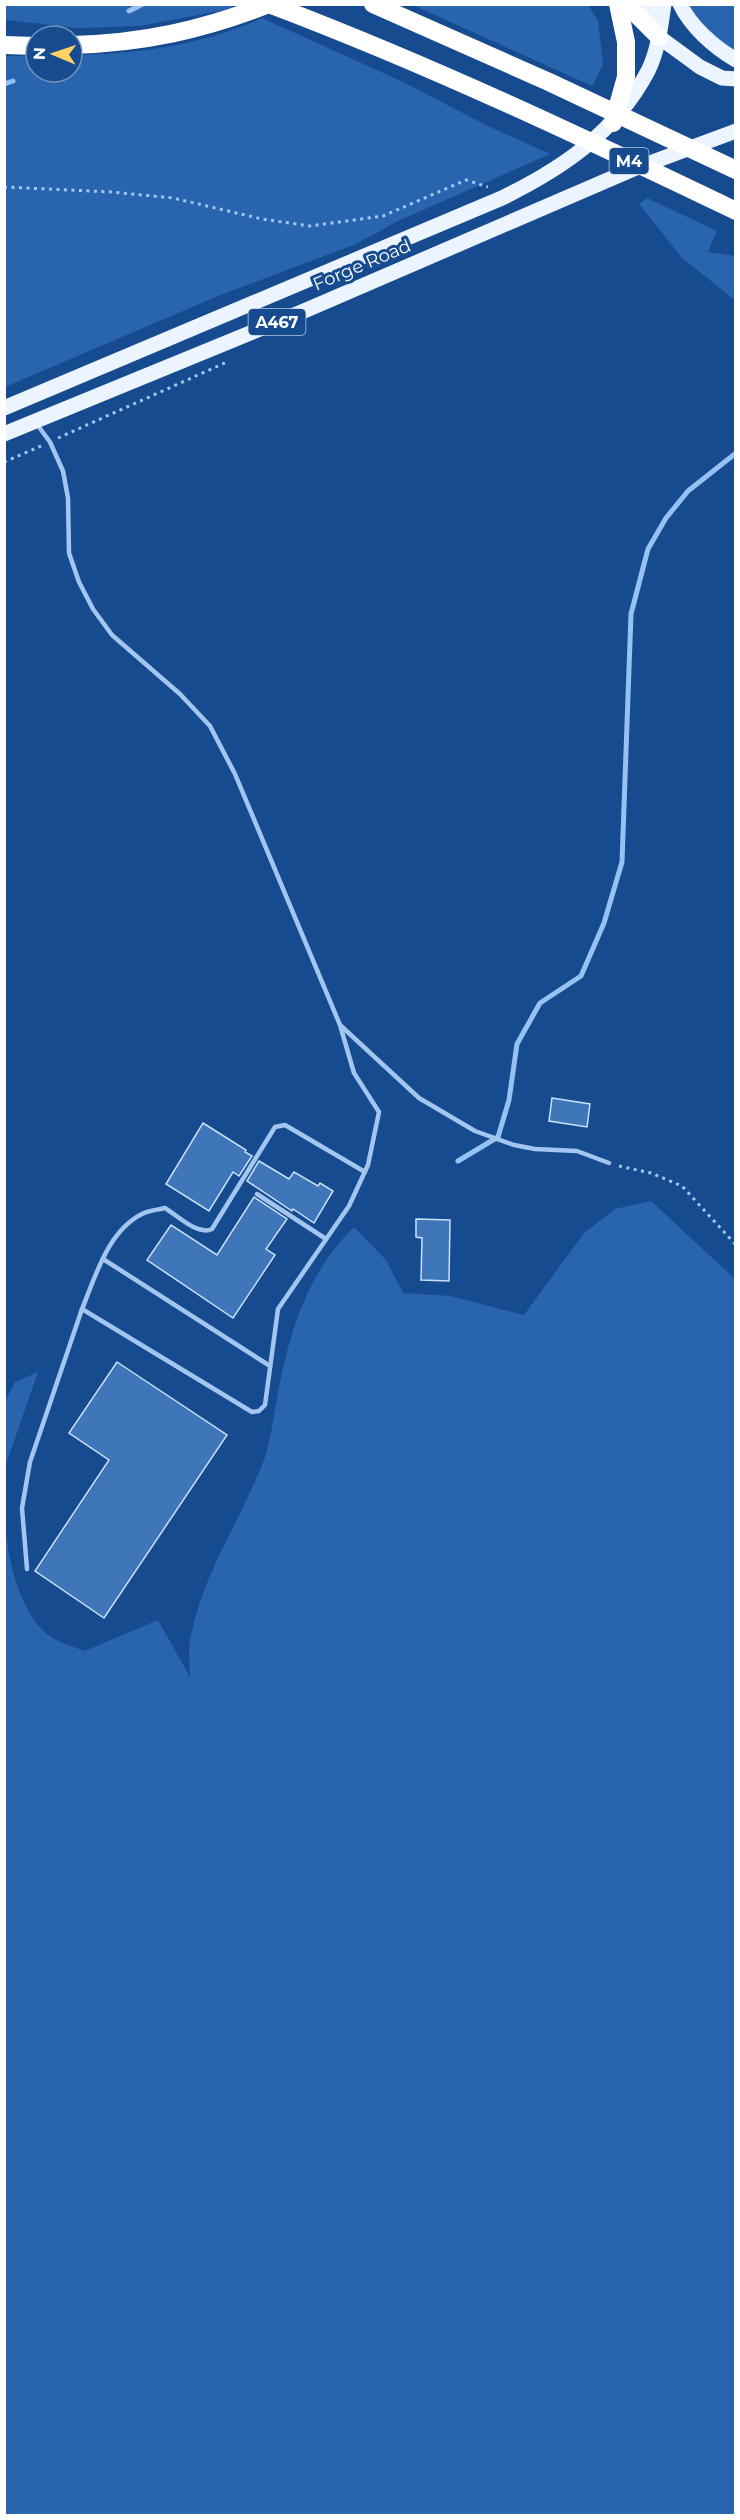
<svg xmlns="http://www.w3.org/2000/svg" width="740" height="2520" font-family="Montserrat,sans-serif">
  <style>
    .green { fill: #2965af }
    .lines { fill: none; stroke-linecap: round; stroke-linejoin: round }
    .stream { stroke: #96c1f3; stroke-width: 5 }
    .building { fill: #3f75b9; stroke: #cae0fb; stroke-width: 1.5 }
    .path { stroke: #a3c6f0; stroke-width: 3; stroke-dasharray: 3 4.5; stroke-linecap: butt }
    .service { stroke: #a3c6f0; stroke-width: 4.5 }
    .primary { stroke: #ecf4ff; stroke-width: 15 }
    .motorway { stroke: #fff; stroke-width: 18 }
    .labels { text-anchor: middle; stroke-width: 6; stroke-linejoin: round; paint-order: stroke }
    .shield { fill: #164b90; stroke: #b9c9de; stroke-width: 1.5 }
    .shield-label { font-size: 16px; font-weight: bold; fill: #fff }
    .street-label { font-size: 18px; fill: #fff; stroke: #164b90 }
  </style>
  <rect width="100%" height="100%" fill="#164b90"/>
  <g class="green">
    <polygon points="225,4 236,8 139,26 78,28 5,20 5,5"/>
    <polygon points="413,5 588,5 598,21 603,64 592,86"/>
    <polygon points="687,5 735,5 735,51 703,28"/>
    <path d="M 262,18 L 403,82 L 488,126 L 550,154 L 398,221 L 356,244 L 218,296 L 5,387 L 5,56 L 36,56 L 36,72 L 72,72 L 72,55 C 138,54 202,45 262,18 Z"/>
    <polygon points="647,198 717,231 708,252 735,256 735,300 682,258 639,204"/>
    <path d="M 651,1201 L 735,1279 L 735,2515 L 5,2515 L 5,1517 C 6,1553 18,1610 47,1634 C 56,1642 74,1647 85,1651 L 158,1620 L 190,1677 C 190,1666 188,1653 190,1641 C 202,1574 240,1522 264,1460 C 271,1441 273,1418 277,1398 C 289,1333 306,1275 354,1227 L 386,1260 L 403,1293 L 450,1296 L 524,1315 L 584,1233 L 615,1209 Z"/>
    <polygon points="38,1372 5,1467 5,1401 15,1382"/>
  </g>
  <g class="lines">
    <g class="stream">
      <polyline points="129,11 143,4"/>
      <polyline points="4,84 13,81"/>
      <polyline points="458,1161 498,1137 509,1100 517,1044 540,1003 581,976 604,923 622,862 631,614 648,549 666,518 688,491 736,453"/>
    </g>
  </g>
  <g class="building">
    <polygon points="552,1098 590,1104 587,1127 549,1121"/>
    <polygon points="203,1123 246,1150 245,1152 252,1156 239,1176 233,1172 209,1211 166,1184"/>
    <polygon points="259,1161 289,1179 294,1172 318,1186 320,1183 333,1191 314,1223 293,1209 292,1211 247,1181"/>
    <polygon points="254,1197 287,1219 266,1249 275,1255 233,1318 147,1260 171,1225 217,1255"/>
    <polygon points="416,1219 450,1220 449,1281 421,1280 422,1238 416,1237"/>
    <polygon points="117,1362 227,1435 104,1618 35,1571 109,1460 69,1433"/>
  </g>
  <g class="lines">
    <g class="path">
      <polyline points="4,187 112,192 173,198 262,219 310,226 383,216 466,180 488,187"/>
      <polyline points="58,438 227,362"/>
      <polyline points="4,462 41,446"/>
      <polyline points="619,1166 651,1173 682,1186 736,1245"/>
    </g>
    <g class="service">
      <polyline points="36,423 50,442 63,471 68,498 69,553 79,582 93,609 112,635 180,694 210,726 235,774 340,1025 419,1098 475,1131 514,1145 535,1149 577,1151 609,1163"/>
      <path d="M 340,1025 L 354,1073 L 379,1112 L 368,1165 L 349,1206 L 278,1309 L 265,1405 L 259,1411 L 252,1412 L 82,1309 C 96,1275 108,1231 142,1214 C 149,1210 158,1210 165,1208 C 178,1216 198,1236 212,1229 L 275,1127 L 285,1125 L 365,1172"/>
      <polyline points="257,1194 326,1239"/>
      <polyline points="103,1259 270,1366"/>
      <polyline points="27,1569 22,1508 30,1462 82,1309"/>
    </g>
    <g class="primary">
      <polyline points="648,4 659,37 700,67 722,78 736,79"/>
      <path d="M 680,4 C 691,27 714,47 736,60"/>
      <path d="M 4,408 L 502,198 C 563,168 615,133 648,71 C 658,51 661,26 664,4"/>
      <polyline points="4,434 304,311 631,170 736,131"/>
    </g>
    <g class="motorway">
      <polyline points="373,4 549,82 736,170"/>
      <polyline points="626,4 659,37"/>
      <polyline points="4,45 36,46"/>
      <path d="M 72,45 C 143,43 203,30 269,4 C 428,64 582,137 736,211"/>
      <polyline points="613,123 626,77 626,42 618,4"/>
    </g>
  </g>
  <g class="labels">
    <g class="shield">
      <rect x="609.5" y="148" width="39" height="26" rx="4.5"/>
      <rect x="248.5" y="309" width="57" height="26" rx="4.5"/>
    </g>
    <g class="shield-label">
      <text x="629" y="167">M4</text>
      <text x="277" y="328">A467</text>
    </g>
    <g class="street-label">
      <text transform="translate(362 265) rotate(-23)" y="6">Forge Road</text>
    </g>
  </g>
  <rect width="740" height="2520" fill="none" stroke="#ffffff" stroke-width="12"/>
  <g transform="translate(54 54) rotate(272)"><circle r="28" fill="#164b90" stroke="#7393bc" stroke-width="1.5"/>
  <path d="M0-4.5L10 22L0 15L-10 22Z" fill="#ffd262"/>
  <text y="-9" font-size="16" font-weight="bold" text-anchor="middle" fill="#ffffff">N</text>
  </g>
</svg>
